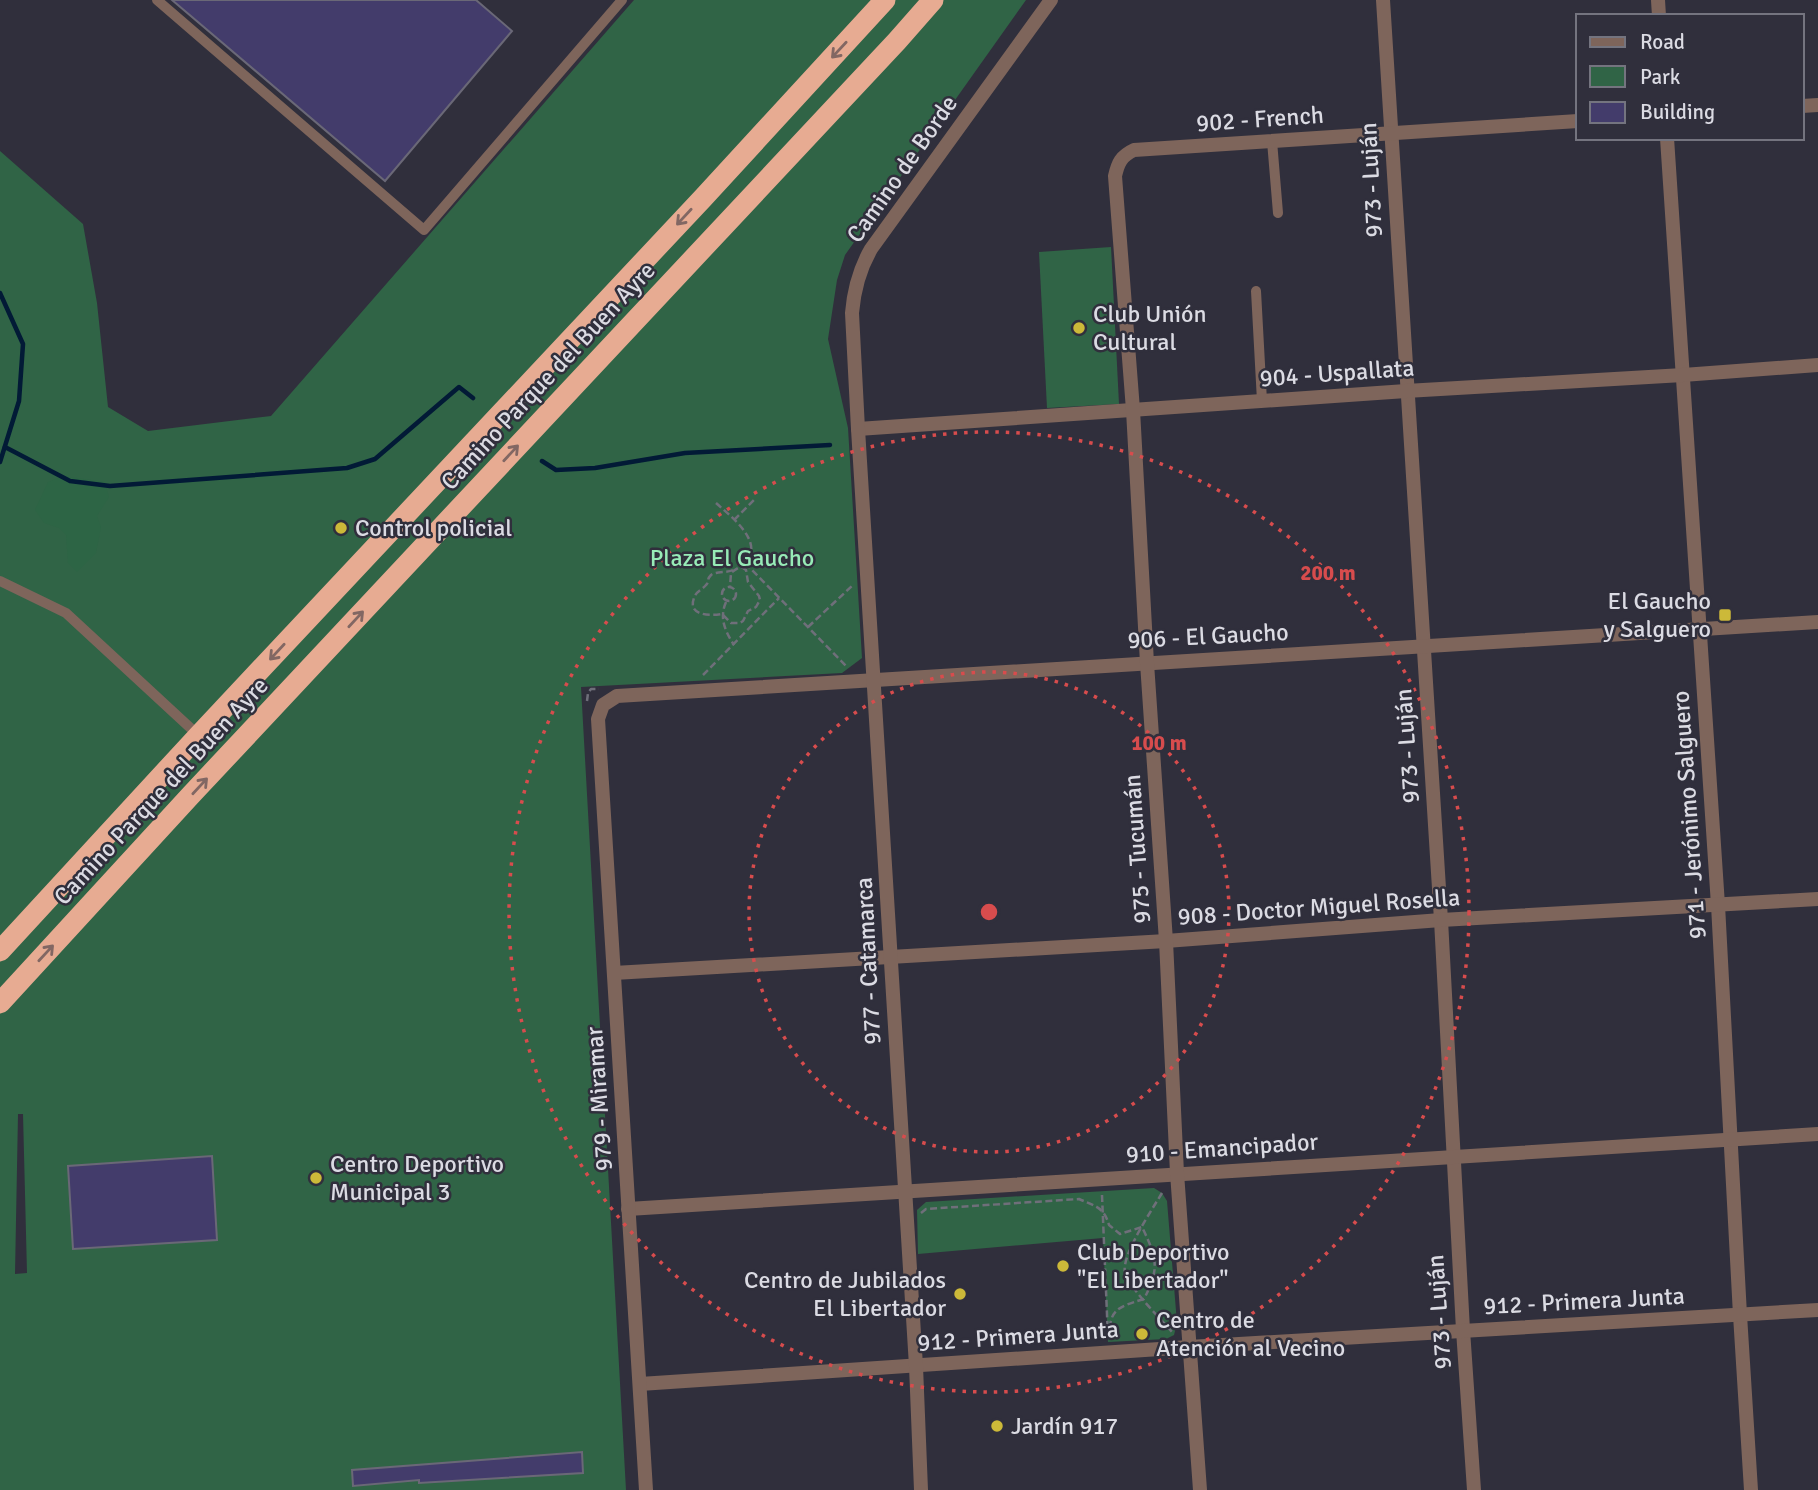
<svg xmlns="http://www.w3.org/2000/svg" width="1818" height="1490" font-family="Signika,sans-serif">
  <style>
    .green { fill: #306446; fill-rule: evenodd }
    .forest { fill: #2d6545 }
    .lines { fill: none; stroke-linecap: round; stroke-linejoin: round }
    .stream { stroke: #021a36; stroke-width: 4.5 }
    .building { fill: #433c6b; stroke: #6a6877; stroke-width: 2 }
    .path { stroke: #6f6f7a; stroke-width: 2.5; stroke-dasharray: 7 3.5; stroke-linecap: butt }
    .lane { stroke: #7e655b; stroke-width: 10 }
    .street { stroke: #7e655b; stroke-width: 14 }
    .highway { stroke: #e7ab92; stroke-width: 21 }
    .oneway { stroke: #826763 }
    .ring { fill: none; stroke: #d74c4d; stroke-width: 3.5; stroke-dasharray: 3.5 7 }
    .poi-dot { fill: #ccb939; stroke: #302f3c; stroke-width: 2.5 }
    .labels { text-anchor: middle; stroke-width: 5; stroke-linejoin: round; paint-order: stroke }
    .street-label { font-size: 24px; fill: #dbdbe3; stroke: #302f3c }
    .poi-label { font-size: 24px; fill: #dbdbe3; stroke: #302f3c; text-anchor: start }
    .park-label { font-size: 24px; fill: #97ebb7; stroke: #302f3c }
    .centre { fill: #d74c4d; stroke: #302f3c; stroke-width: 3.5 }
    .ring-label { font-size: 21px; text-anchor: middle; font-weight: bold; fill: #d74c4d; stroke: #302f3c; stroke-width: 5; stroke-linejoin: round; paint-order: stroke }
  </style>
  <rect width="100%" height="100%" fill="#302f3c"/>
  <g class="green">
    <path d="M 634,0 L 1026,0 L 845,255 L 837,280 L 828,339 L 848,428 L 862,658 L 842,673 L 581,687 L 626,1490 L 0,1490 L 0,151 L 83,224 L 97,303 L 108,407 L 148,431 L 271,416 ZM 18,1114 L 23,1114 L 27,1273 L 15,1274 Z"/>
    <polygon points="1111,247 1119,404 1047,408 1039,252"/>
    <polygon points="1154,1188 1162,1193 1167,1201 1177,1323 1174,1335 1166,1339 1108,1342 1103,1238 918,1254 917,1210 926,1202"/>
  </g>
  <polygon class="forest" points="62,476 105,482 109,497 97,516 101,527 96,553 77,572 68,563 66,535 59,528 44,523 35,510 48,482"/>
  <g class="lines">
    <g class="stream">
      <polyline points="0,293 23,344 19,401 0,462"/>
      <polyline points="5,447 70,481 110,486 347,468 375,459 459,387 473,398"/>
      <polyline points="542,461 556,470 595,468 685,453 830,445"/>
    </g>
  </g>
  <g class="building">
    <polygon points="172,0 476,0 512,31 385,181"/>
    <polygon points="212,1156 217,1240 73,1249 68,1166"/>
    <polygon points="582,1452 583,1473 419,1483 419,1480 353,1486 352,1470"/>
  </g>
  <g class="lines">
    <g class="path">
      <path d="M 716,503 C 729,515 766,542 745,563 C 741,567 735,569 731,573 L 730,587"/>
      <polyline points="734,520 754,500"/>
      <polyline points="745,563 846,666"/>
      <path d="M 733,570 C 727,573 716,571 711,575 C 706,580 710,581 706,585 C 702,590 696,591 694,598 C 687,616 711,616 722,614 L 731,623 L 740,623 L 743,621 L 748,611 L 756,607 L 760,600 L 759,596 L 748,582 L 746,570 L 740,566"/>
      <circle cx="729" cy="594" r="7"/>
      <path d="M 726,602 C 719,618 725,631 734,645"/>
      <polyline points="808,627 852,586"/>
      <polyline points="703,675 779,598"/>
      <polyline points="587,701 588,693 591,689 599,689"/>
      <path d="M 1162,1193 C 1153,1208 1121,1256 1125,1272 C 1129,1288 1160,1318 1172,1332"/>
      <polyline points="1102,1195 1108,1338"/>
      <path d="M 921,1213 L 926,1209 L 1079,1199 C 1095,1206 1104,1207 1109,1225 L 1120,1234 L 1142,1227 C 1157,1258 1160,1268 1144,1299 C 1118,1307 1108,1309 1110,1339"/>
    </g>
    <g class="lane">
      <polyline points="157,0 424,230 622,0"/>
      <polyline points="1272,141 1278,213"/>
      <polyline points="1256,291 1262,401"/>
      <polyline points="0,581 66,613 198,735"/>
    </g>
    <g class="street">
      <polyline points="1383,0 1441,920 1463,1330 1474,1490"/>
      <polyline points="1658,0 1659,16"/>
      <polyline points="1802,106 1818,105"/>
      <polyline points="1667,138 1718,905 1740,1315 1751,1490"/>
      <polyline points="858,429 1406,391 1683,375 1818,365"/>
      <polyline points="614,973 1166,941 1441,920 1818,899"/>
      <polyline points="628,1209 1818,1134"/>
      <polyline points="640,1384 1189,1347 1818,1310"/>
      <polyline points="646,1490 598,719 603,705 617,696 1818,622"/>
      <path d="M 921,1490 L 916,1366 L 858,429 L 852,313 C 854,289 859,270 871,249 L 1051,0"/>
      <path d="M 1200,1490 L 1177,1173 L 1166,941 L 1147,663 L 1133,410 L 1115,176 C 1118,163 1121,156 1134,150 L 1578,121"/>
    </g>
    <g class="highway">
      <polyline points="0,951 198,736 703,198 885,0"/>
      <polyline points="0,1003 190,796 897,41 933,0"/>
    </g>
  </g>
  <defs><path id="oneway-shaft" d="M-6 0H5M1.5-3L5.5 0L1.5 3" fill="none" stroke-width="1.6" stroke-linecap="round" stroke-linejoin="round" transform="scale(1.75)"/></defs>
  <g class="oneway">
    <use href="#oneway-shaft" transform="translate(839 50) rotate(133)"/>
    <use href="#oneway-shaft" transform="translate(684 217) rotate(133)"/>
    <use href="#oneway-shaft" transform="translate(511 453) rotate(-47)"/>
    <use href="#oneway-shaft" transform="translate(356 619) rotate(-47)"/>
    <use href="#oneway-shaft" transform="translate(277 652) rotate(133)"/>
    <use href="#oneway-shaft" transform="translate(200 786) rotate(-47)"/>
    <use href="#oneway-shaft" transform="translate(46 953) rotate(-47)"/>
  </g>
  <g class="ring">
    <circle cx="989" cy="912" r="240"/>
    <circle cx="989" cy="912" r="480"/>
  </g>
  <g class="poi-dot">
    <circle cx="1079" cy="328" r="7"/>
    <circle cx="341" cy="528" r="7"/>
    <rect x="1718" y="608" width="14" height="14" rx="3.5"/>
    <circle cx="316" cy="1178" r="7"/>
    <circle cx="1063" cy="1266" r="7"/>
    <circle cx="960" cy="1294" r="7"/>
    <circle cx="1142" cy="1334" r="7"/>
    <circle cx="997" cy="1426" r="7"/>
  </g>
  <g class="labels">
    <g class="street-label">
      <text transform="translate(1260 119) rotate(-4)" y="8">902 - French</text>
      <text transform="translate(902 169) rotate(-55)" y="8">Camino de Borde</text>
      <text transform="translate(1371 180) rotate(-93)" y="8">973 - Luján</text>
      <text transform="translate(1337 373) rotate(-4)" y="8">904 - Uspallata</text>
      <text transform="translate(548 376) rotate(-47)" y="8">Camino Parque del Buen Ayre</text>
      <text transform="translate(1208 636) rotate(-3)" y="8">906 - El Gaucho</text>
      <text transform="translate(1407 746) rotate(-94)" y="8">973 - Luján</text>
      <text transform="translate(161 791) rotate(-47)" y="8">Camino Parque del Buen Ayre</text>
      <text transform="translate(1689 815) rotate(-94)" y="8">971 - Jerónimo Salguero</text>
      <text transform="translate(1137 849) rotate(-94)" y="8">975 - Tucumán</text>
      <text transform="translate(1319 907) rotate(-4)" y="8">908 - Doctor Miguel Rosella</text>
      <text transform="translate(868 961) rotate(-93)" y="8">977 - Catamarca</text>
      <text transform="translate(599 1099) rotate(-94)" y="8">979 - Miramar</text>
      <text transform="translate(1222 1148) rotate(-4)" y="8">910 - Emancipador</text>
      <text transform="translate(1584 1301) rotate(-3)" y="8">912 - Primera Junta</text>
      <text transform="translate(1439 1312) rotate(-94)" y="8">973 - Luján</text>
      <text transform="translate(1018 1336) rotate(-4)" y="8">912 - Primera Junta</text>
    </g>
    <g class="poi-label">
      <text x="1093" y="322">Club Unión<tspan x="1093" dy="28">Cultural</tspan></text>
      <text x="355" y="536">Control policial</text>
      <text x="1711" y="609" text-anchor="end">El Gaucho<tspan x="1711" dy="28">y Salguero</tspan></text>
      <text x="330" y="1172">Centro Deportivo<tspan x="330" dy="28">Municipal 3</tspan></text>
      <text x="1077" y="1260">Club Deportivo<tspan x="1077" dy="28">"El Libertador"</tspan></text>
      <text x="946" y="1288" text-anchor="end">Centro de Jubilados<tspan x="946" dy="28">El Libertador</tspan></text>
      <text x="1156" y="1328">Centro de<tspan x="1156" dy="28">Atención al Vecino</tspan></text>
      <text x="1011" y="1434">Jardín 917</text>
    </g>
    <g class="park-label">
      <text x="732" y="566">Plaza El Gaucho</text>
    </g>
  </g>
  <circle cx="989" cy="912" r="10" class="centre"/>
  <g class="ring-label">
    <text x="1328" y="580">200 m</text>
    <text x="1159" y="750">100 m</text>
  </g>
  <rect x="1576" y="14" width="228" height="126" fill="#302f3c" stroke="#74747f" stroke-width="2"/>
  <rect x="1590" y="37" width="35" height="10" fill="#7e655b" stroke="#74747f" stroke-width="2"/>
  <text x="1640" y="49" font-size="21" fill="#dbdbe3">Road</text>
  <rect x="1590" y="66" width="35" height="21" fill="#306446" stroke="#74747f" stroke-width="2"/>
  <text x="1640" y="84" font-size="21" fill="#dbdbe3">Park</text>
  <rect x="1590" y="102" width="35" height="21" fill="#433c6b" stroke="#74747f" stroke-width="2"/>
  <text x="1640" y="119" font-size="21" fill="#dbdbe3">Building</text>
</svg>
